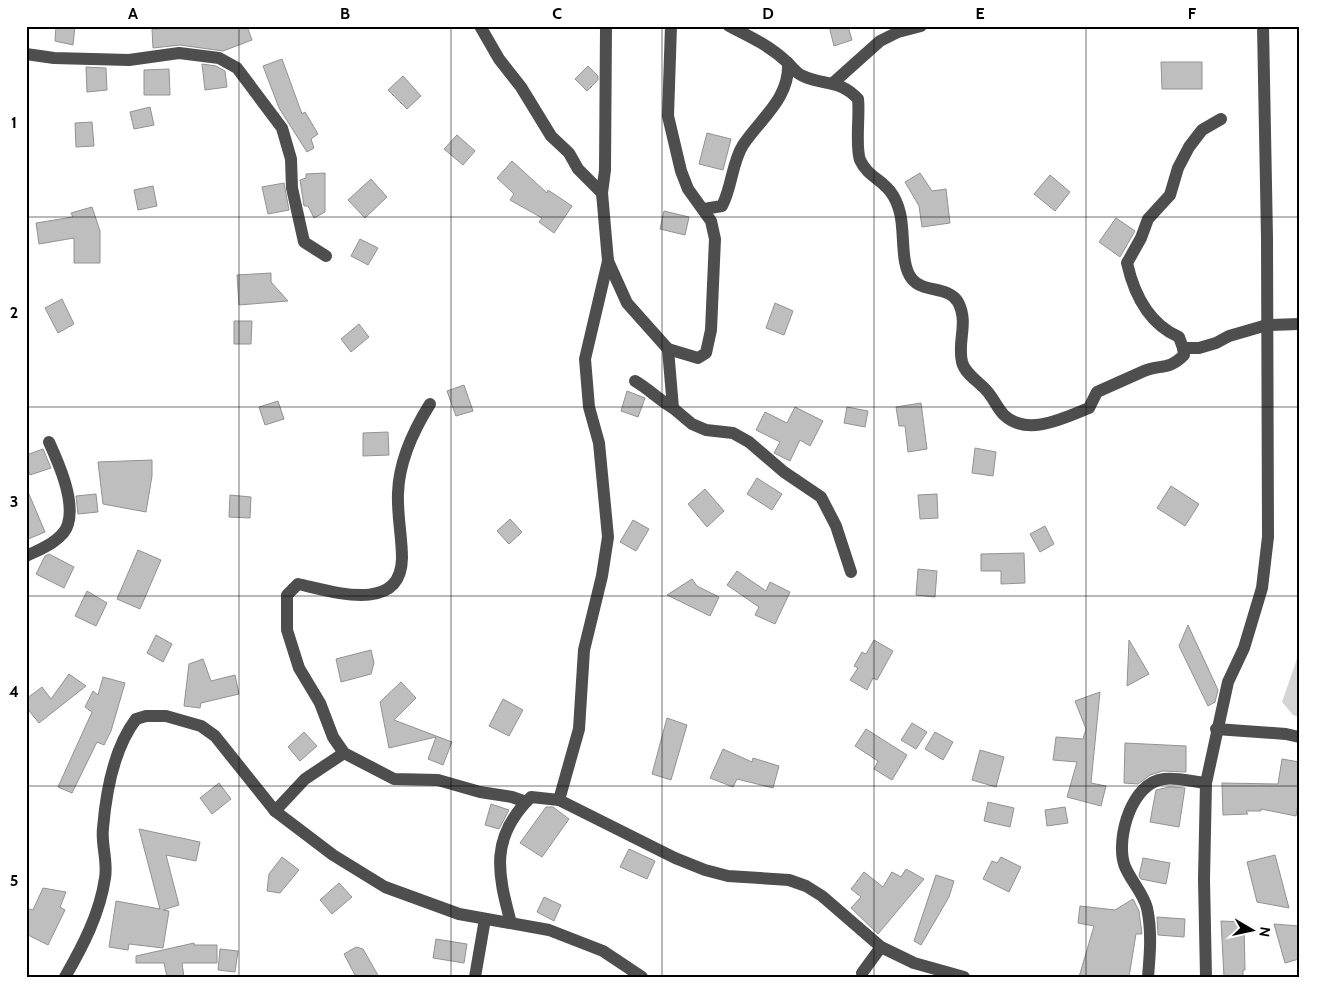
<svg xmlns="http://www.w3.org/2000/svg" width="1325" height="1003" font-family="Cabin,sans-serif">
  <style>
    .green { fill: #d5d5d5 }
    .building { fill: #bebebe; stroke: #929292 }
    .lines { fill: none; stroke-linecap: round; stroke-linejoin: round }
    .minor { stroke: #4e4e4e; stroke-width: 12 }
    .grid { fill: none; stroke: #000; stroke-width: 1; stroke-opacity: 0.55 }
    .neatline { fill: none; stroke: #000; stroke-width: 2 }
    .grid-label { font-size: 16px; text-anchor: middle; font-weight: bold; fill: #000 }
  </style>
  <rect width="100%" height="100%" fill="#fff"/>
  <polygon class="green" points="1299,653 1299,717 1293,715 1282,702"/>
  <g class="building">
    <polygon points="56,26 75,26 73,45 55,41"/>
    <polygon points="222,26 247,26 252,40 223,51 180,45 153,48 152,29"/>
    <polygon points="829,26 848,26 852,40 834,46"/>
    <polygon points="282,59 302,114 305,112 318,134 311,139 314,148 307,152 279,108 263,66"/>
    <polygon points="1161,62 1202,62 1202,89 1162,89"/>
    <polygon points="202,64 216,66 225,71 227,87 205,90"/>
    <polygon points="588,66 598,76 598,80 587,91 575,79"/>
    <polygon points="86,67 106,68 107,90 87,92"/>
    <polygon points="169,69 170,95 144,95 144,70"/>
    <polygon points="403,76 421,96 407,109 388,90"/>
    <polygon points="150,107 154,125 134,129 130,112"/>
    <polygon points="92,122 94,146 76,147 75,123"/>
    <polygon points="707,133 731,139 723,170 699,164"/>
    <polygon points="457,135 475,151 463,165 444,149"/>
    <polygon points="512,161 547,193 548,190 572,206 554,233 539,222 542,218 510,200 514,194 497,178"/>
    <polygon points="325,173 325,212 314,218 308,206 304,206 300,180 306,178 306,174"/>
    <polygon points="920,173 932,191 946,189 950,223 922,227 919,206 905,182"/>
    <polygon points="1050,175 1070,192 1055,211 1034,194"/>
    <polygon points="371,179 387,197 365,218 348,200"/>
    <polygon points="284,183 289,210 268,214 262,187"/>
    <polygon points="153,186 157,206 138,210 134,190"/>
    <polygon points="92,207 100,231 100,263 74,263 74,238 39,244 36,223 73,217 71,213"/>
    <polygon points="664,211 689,217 685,235 660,229"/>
    <polygon points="1116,218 1135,231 1120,257 1099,242"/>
    <polygon points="360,239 378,248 368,265 351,256"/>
    <polygon points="271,273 271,282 288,301 239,305 237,275"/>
    <polygon points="62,299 74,324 58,333 45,308"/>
    <polygon points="775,303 793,311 784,335 766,328"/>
    <polygon points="234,321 252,321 251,344 234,344"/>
    <polygon points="359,324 369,337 351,352 341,339"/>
    <polygon points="464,385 473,411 456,416 447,391"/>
    <polygon points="627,391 645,398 638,417 621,411"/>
    <polygon points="278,401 284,419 265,425 259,407"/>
    <polygon points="921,403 927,449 908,452 905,426 899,426 896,407"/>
    <polygon points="795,407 823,421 810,446 800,440 790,461 774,453 780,442 756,430 765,412 787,423"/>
    <polygon points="847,407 868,411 865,427 844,423"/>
    <polygon points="388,432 389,455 363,456 363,433"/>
    <polygon points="975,448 996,452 993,476 972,473"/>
    <polygon points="43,449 51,468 30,475 26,464 26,455"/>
    <polygon points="152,460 152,476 146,512 103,504 98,462"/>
    <polygon points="757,478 782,494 772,510 747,494"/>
    <polygon points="1171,486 1199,504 1185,526 1157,508"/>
    <polygon points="26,487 45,532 26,540"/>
    <polygon points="705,489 724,511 707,527 688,504"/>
    <polygon points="96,494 98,512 78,514 76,496"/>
    <polygon points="937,494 938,518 920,519 918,495"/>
    <polygon points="230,495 251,497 250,518 229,517"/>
    <polygon points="510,519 522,532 509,544 497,531"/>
    <polygon points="633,520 649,529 636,551 620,542"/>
    <polygon points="1045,526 1054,544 1040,552 1030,534"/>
    <polygon points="138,550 161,560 140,609 117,599"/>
    <polygon points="1024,553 1025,583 1001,584 1001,571 981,571 981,554"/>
    <polygon points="49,554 74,567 64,588 36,574 45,556"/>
    <polygon points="918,569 937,571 935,597 916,595"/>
    <polygon points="737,571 766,591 770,582 790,592 775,624 755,615 759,607 727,585"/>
    <polygon points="692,579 697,586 719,597 710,616 667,595"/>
    <polygon points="87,591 107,603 96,626 75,616"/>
    <polygon points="1188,625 1218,690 1215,702 1208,706 1179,646"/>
    <polygon points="156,635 172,644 163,662 147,653"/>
    <polygon points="874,640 893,651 877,680 873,678 867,690 850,680 858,668 854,666 862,652 866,654"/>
    <polygon points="1129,640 1149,674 1127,686"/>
    <polygon points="371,650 374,663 371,674 341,682 336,659"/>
    <polygon points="203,659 211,681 235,675 239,694 201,703 200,708 184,706 189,664"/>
    <polygon points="69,674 86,686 39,723 26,707 26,699 42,687 51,699"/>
    <polygon points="103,677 125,683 111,731 104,745 97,742 72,793 58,787 92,712 85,707 93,691 98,695"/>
    <polygon points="401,682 416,698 394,720 452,742 443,765 428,759 436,737 389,748 380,702"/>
    <polygon points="1100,692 1091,783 1106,786 1101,806 1067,797 1077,762 1053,760 1056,737 1083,739 1086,729 1075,701"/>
    <polygon points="503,699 523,710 509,736 489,726"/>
    <polygon points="667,718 687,725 671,780 652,774"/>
    <polygon points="912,723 927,732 916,749 901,740"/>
    <polygon points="866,729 907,755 892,780 874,769 878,761 855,746"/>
    <polygon points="304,732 317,746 300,761 288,747"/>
    <polygon points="935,732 953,742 943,760 925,749"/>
    <polygon points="1125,743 1186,746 1186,772 1163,771 1150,775 1138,784 1124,783"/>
    <polygon points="723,749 752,762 753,758 779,766 773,788 737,779 733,787 710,778"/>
    <polygon points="980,750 1004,757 996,787 972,780"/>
    <polygon points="1282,759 1299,762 1299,799 1296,816 1261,809 1261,811 1246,811 1248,814 1223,815 1222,783 1278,784"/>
    <polygon points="219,783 231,799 212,814 200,798"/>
    <polygon points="1169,787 1185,788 1179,827 1150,822 1156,790"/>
    <polygon points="988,802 1014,808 1010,827 984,821"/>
    <polygon points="491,804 509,810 499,829 485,825"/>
    <polygon points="546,807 553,807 569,819 542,857 520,843"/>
    <polygon points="1065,807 1068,823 1047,826 1045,810"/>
    <polygon points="139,829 200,842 196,861 166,855 179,905 163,910 169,911 163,948 129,944 128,950 109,947 116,901 160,909"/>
    <polygon points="629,849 655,861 647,879 620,867"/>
    <polygon points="1275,855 1289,908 1257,902 1247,862"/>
    <polygon points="282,857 299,870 280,893 267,891 269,874"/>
    <polygon points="1001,857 1021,867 1009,892 983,879 992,861 997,863"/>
    <polygon points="1143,858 1170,863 1166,884 1141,879 1139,876"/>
    <polygon points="906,869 924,879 878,934 851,908 861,897 851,889 864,872 883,887 892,872 901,877"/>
    <polygon points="936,875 954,881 949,897 921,945 914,941"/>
    <polygon points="339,883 352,897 332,914 320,900"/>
    <polygon points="43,888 66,892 60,907 65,910 48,945 26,934 26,908 33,910"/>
    <polygon points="544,897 561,905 554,921 537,912"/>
    <polygon points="1133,899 1139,911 1142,934 1136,934 1129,977 1079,977 1094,926 1078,923 1080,906 1115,910"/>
    <polygon points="1157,917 1185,919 1184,937 1158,935"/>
    <polygon points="1221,921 1244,922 1245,970 1243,970 1243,977 1224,977"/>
    <polygon points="1274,924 1299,926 1299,959 1285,963"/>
    <polygon points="436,939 467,944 464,963 433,958"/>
    <polygon points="194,943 194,945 217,945 217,963 182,963 184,977 167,977 164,963 136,963 136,956"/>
    <polygon points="356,947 363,949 379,977 356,977 344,954"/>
    <polygon points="220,949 238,951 235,972 218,970"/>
  </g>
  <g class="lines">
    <g class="minor">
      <polyline points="480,26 499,59 521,87 551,136 569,153 578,169 602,193"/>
      <polyline points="606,26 605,170 602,193 608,261 627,303 668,349 673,408 692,424 706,430 733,433 749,442 784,472 821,497 836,526 851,572"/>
      <polyline points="26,54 54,58 129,60 179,53 219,58 237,68 282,128 291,159 292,188 304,242 326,256"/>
      <path d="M 788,63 C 792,67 797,74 803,76 C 825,86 839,79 858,99 C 860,115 855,146 860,160 C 870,182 892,179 900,213 C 905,232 900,265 912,279 C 923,293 949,286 958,302 C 969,323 957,341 962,362 C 965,374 978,381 986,390 C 993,397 997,408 1004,415 C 1027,437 1064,418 1089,408 L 1097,392 C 1113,385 1128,378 1144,371 C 1160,364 1168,371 1184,355 L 1183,348 L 1199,348 L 1216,343 L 1229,336 L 1267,325 L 1299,324"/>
      <polyline points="833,83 880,41 898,32 921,26"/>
      <path d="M 704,209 L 722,206 C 732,187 732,162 743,145 C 761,118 790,98 788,63 C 770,46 751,37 729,26"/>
      <path d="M 1183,348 L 1179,337 C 1149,324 1134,294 1127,263 L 1141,238 L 1148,219 L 1170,195 L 1178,168 L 1189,147 L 1202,130 L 1221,119"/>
      <polyline points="668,349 698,358 706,353 711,330 715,239 711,221 688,189 681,171 668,116 671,26"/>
      <path d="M 635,381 C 649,389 659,400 673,408"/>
      <path d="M 430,404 C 413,431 399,461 398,493 C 397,515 402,537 402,558 C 401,615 331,591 298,584 L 287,595 L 287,630 L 299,668 L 320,703 L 333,737 L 344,753 L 394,779 L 438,780 L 480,792 L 512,797 L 526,802"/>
      <path d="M 26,556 C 39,550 64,540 68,524 C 75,500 59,464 49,442"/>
      <polyline points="1216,729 1286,734 1299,737"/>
      <polyline points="559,800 675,858 705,870 728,876 789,880 806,886 822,896 881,947 914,963 964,977"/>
      <polyline points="275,811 305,779 344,753"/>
      <path d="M 511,923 C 497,872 490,837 531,797 L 559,800 L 579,729 L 584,650 L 602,576 L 608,537 L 599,443 L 589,407 L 585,359 L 608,261"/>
      <polyline points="862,973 881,947"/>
      <path d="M 65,977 C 83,946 100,913 105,878 C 108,862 101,844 103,828 C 106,792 114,748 136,719 L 146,716 L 166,716 L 201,726 L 215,736 L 275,811 L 333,855 L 385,887 L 459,914 L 549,930 L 603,951 L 642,977"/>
      <polyline points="475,977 485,919"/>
      <path d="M 1148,977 C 1150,954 1152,931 1147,908 C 1143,892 1129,879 1124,864 C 1116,837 1132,782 1164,779 C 1177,777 1193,782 1206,783"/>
      <polyline points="1206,977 1204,879 1206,783 1228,682 1244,648 1262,588 1268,537 1267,238 1263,26"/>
    </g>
  </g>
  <path class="grid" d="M 239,26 L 239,977M 451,26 L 451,977M 662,26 L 662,977M 874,26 L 874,977M 1086,26 L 1086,977M 26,217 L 1299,217M 26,407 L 1299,407M 26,596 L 1299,596M 26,786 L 1299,786"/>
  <rect width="1325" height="1003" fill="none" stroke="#ffffff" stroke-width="55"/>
  <g transform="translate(1252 930) rotate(99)" stroke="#ffffff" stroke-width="4" paint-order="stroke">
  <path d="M0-4L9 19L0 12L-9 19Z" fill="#000000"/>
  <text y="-8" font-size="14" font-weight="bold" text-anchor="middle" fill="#000000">N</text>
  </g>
  <rect x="28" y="28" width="1270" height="948" class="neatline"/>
  <g class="grid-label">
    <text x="133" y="19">A</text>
    <text x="345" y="19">B</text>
    <text x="557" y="19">C</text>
    <text x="768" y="19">D</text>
    <text x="980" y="19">E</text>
    <text x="1192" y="19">F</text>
    <text x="14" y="128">1</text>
    <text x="14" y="318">2</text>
    <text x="14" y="507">3</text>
    <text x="14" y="697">4</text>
    <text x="14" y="886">5</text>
  </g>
</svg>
